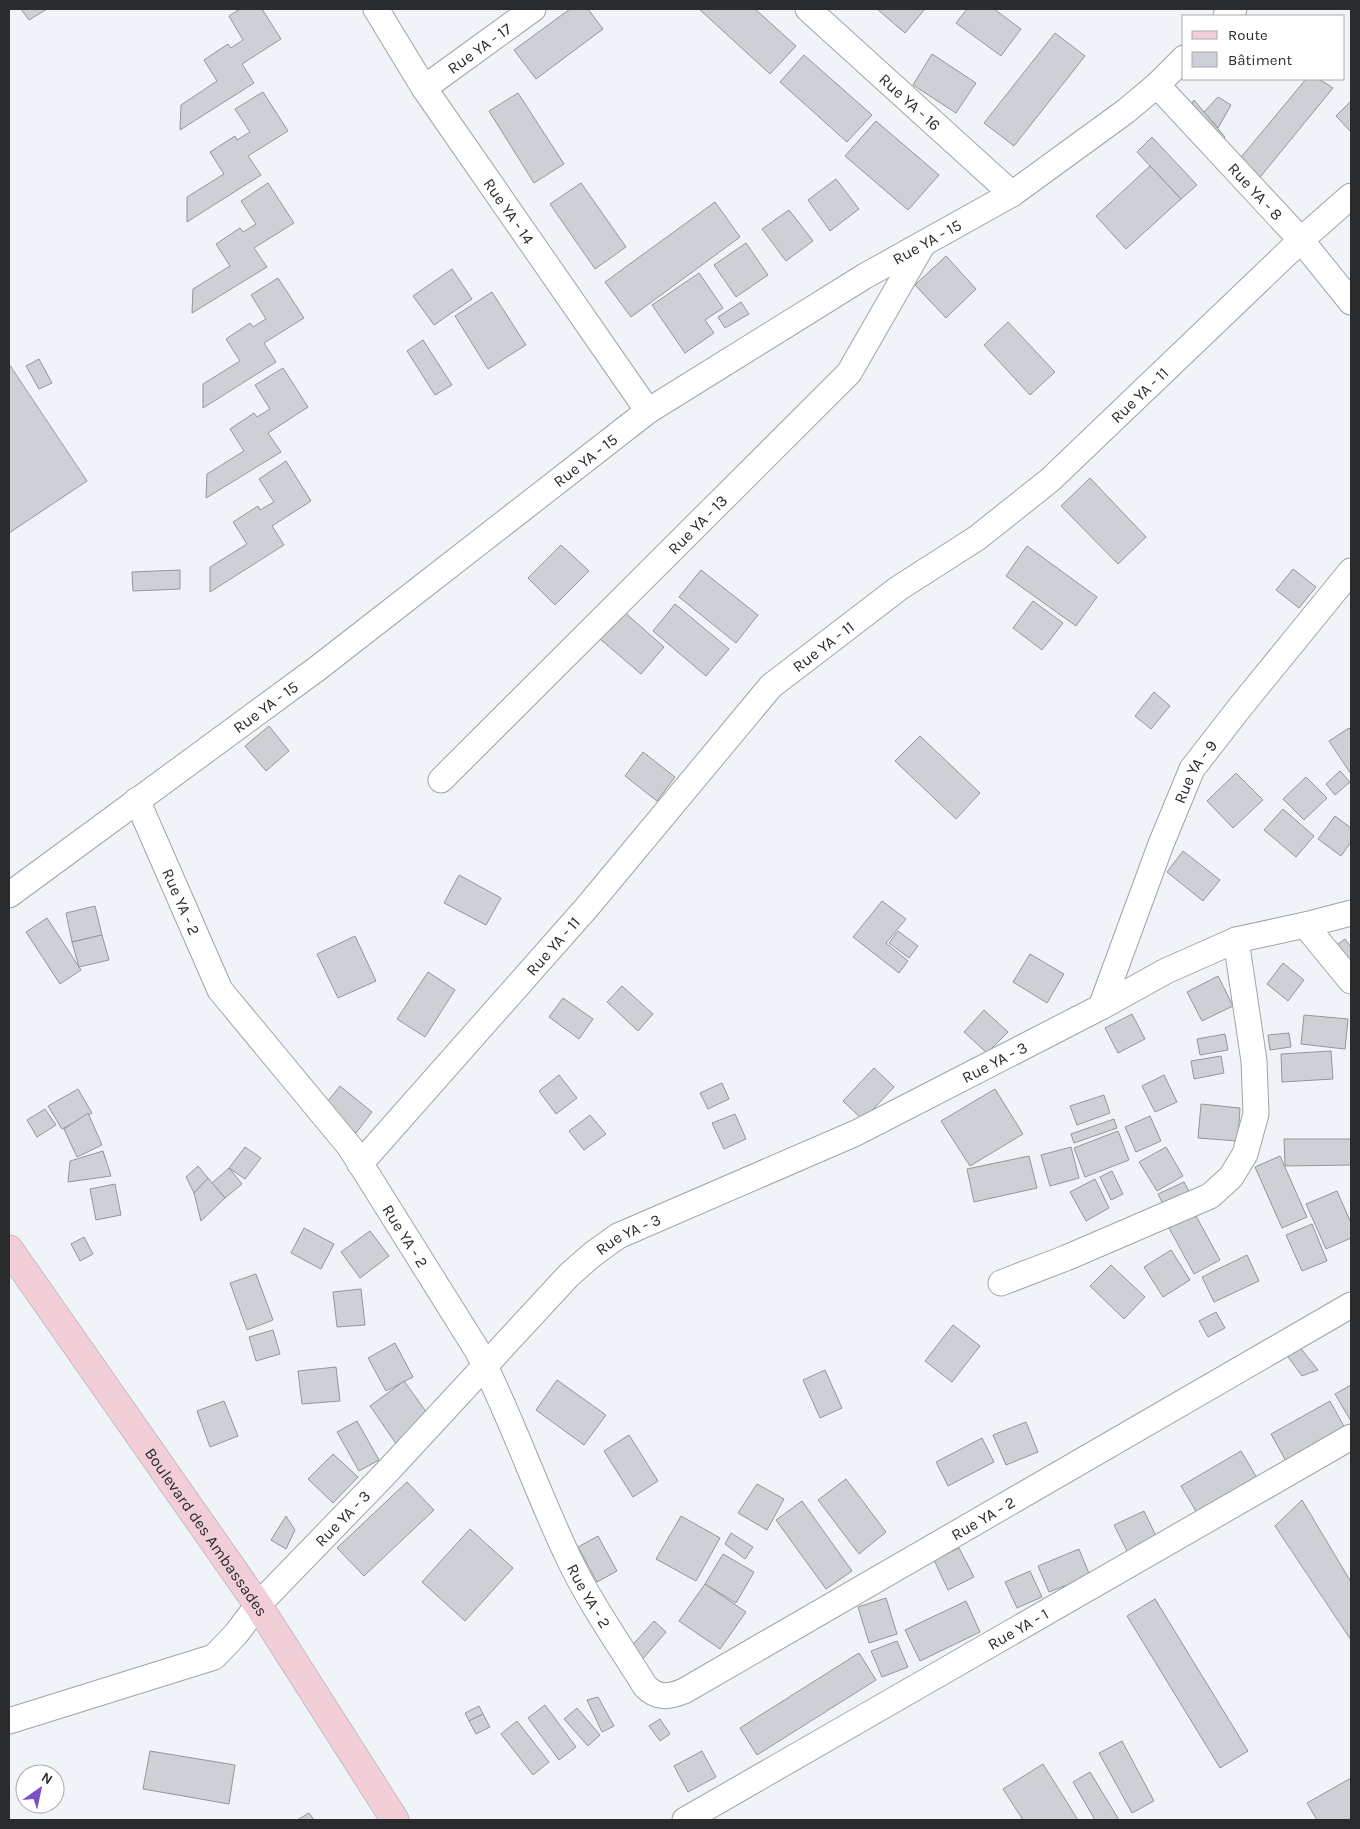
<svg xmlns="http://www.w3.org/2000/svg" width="1360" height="1829" font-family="Karla,sans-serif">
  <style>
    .building { fill: #cdd1d5; stroke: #93979b }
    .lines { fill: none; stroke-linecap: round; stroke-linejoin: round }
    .street-casing { stroke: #a0a4a8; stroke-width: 27 }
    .secondary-casing { stroke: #a0a4a8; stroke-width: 29 }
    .street { stroke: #fff; stroke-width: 25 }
    .secondary { stroke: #f1ced8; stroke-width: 28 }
    .labels { text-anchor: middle; stroke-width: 4; stroke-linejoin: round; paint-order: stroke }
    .street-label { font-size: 16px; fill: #292b2c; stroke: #fff }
  </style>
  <rect width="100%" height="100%" fill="#f0f4f9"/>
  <g class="building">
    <polygon points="21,9 47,9 29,20"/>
    <polygon points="240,9 262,9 281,39 242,64 254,83 180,130 181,105 217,81 204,60 228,44 231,48 243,40 229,16"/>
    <polygon points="570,9 588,9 603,29 536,79 514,50"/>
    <polygon points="699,9 755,9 796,46 770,74"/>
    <polygon points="877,9 925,9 905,33"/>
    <polygon points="967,9 994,9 1021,29 1001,56 956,23"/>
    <polygon points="1055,33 1085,56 1014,146 984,123"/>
    <polygon points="932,54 976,83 956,113 913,85"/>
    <polygon points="804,55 872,115 847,142 780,82"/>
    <polygon points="1306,79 1319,79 1333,88 1252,187 1233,167"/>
    <polygon points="263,92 288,131 248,156 261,175 187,222 187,197 224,174 210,152 235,136 237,140 250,132 235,109"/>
    <polygon points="518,93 564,164 534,183 489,111"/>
    <polygon points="1218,97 1231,105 1218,128 1204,112"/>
    <polygon points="1194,100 1225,137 1214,147 1185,115"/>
    <polygon points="1351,101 1351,132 1336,116"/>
    <polygon points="876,121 939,175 908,210 845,156"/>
    <polygon points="1152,137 1197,185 1181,199 1137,152"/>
    <polygon points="1150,166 1181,199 1126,249 1096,216"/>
    <polygon points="836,179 859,209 830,231 808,200"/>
    <polygon points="268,183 294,223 254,248 267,267 192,313 193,289 230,266 216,244 240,228 243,232 256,224 241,201"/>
    <polygon points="581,183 626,247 595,269 550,204"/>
    <polygon points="715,202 740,237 631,317 605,282"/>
    <polygon points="789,210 813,241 786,261 762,229"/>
    <polygon points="746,243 768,275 736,297 714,265"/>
    <polygon points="946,256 976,289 946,318 915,285"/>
    <polygon points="452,269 472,299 434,325 413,296"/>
    <polygon points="699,273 723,308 705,320 714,333 685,353 652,305"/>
    <polygon points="278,278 304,318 264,343 276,362 203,408 203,384 240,361 226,339 250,323 253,327 266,319 251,295"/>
    <polygon points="492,292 526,345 488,369 455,316"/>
    <polygon points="741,302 749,314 725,328 718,317"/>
    <polygon points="1008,322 1055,372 1030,395 984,345"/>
    <polygon points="423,340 452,385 435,395 407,351"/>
    <polygon points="39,359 52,383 39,389 26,366"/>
    <polygon points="9,364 87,481 9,533"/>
    <polygon points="283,368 308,407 268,433 281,452 206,498 207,474 244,451 230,429 254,413 257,417 270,409 255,385"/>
    <polygon points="286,461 311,501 272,526 284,545 210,592 210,567 247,544 233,522 258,506 260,510 274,502 259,479"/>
    <polygon points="1090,478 1146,537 1118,564 1061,506"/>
    <polygon points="561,545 589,571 555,605 528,578"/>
    <polygon points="1027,546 1097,597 1076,626 1006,576"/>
    <polygon points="1293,569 1316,587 1299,608 1276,590"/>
    <polygon points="180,570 180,589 133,591 132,572"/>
    <polygon points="701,570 758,615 736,643 679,597"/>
    <polygon points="1033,601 1063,623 1042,650 1013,628"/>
    <polygon points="675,604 729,649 706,676 653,631"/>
    <polygon points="623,611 664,647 641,674 600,639"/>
    <polygon points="1154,692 1170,706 1151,729 1135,716"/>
    <polygon points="269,726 289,751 266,771 245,746"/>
    <polygon points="1349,728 1351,731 1351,774 1329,741"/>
    <polygon points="920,736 980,793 956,819 895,761"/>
    <polygon points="643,752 675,777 657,801 625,776"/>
    <polygon points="1340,771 1350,782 1335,795 1326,784"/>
    <polygon points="1236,773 1263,800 1233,828 1207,801"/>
    <polygon points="1306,777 1327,798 1304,820 1283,799"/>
    <polygon points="1283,809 1314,836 1296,857 1264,830"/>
    <polygon points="1335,816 1351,828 1351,842 1341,856 1318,839"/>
    <polygon points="1183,851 1220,880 1203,901 1167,872"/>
    <polygon points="459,875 501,898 486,925 444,903"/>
    <polygon points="882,901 906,919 886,943 908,961 899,973 853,937"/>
    <polygon points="95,906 102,935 72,942 66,913"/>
    <polygon points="47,918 81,970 60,984 26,932"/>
    <polygon points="898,931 918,946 909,958 889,943"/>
    <polygon points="102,935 109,960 79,967 72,942"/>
    <polygon points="355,936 376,981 338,998 317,954"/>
    <polygon points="1345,939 1351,947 1351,979 1330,950"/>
    <polygon points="1030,954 1064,974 1047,1003 1013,982"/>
    <polygon points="1283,963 1304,980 1288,1001 1267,984"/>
    <polygon points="428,972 455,990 425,1037 397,1019"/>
    <polygon points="1218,976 1233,1006 1202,1021 1187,992"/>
    <polygon points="622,986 653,1014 638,1031 607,1002"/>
    <polygon points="563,998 593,1019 579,1039 549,1017"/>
    <polygon points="984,1010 1008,1032 987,1053 964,1032"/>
    <polygon points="1132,1014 1145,1039 1118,1053 1105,1028"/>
    <polygon points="1304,1015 1348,1019 1345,1049 1301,1044"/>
    <polygon points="1289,1033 1291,1047 1270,1050 1268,1035"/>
    <polygon points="1225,1034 1228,1050 1200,1055 1197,1039"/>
    <polygon points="1331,1051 1333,1079 1282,1082 1281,1054"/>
    <polygon points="1221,1056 1224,1073 1194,1079 1191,1061"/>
    <polygon points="874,1068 894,1087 863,1120 843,1101"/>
    <polygon points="559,1075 577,1098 556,1114 539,1091"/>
    <polygon points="1164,1075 1177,1102 1155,1112 1142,1086"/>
    <polygon points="722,1083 729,1099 708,1109 700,1093"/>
    <polygon points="340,1086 372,1112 356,1133 323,1107"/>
    <polygon points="78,1089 92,1113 62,1129 48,1106"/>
    <polygon points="995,1089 1023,1134 970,1166 941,1121"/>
    <polygon points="1104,1095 1110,1113 1077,1125 1070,1106"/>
    <polygon points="1201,1104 1240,1108 1238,1141 1198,1138"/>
    <polygon points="45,1109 56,1125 37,1137 27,1120"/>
    <polygon points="88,1113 102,1145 77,1157 64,1129"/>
    <polygon points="735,1114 746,1139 724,1149 712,1123"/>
    <polygon points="590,1115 606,1134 584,1150 569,1131"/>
    <polygon points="1150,1116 1161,1141 1136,1152 1125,1127"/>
    <polygon points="1114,1119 1117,1128 1074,1143 1071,1134"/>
    <polygon points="1118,1131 1129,1160 1085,1177 1074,1148"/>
    <polygon points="1284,1139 1351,1139 1351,1165 1285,1166"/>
    <polygon points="245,1147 261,1158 245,1179 229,1168"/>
    <polygon points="1071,1147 1079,1178 1050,1186 1041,1155"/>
    <polygon points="1166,1147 1183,1176 1157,1191 1139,1162"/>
    <polygon points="103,1151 111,1176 68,1182 70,1161"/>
    <polygon points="1029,1156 1037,1188 974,1202 967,1169"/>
    <polygon points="1280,1156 1307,1217 1282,1228 1255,1167"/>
    <polygon points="198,1166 208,1178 194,1193 186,1177"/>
    <polygon points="229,1168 242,1184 225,1198 212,1183"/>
    <polygon points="1112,1171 1123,1194 1111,1200 1100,1177"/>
    <polygon points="208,1178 225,1198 201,1221 194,1193"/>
    <polygon points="1095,1179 1109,1208 1086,1221 1070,1192"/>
    <polygon points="1184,1182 1192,1197 1166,1210 1158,1194"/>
    <polygon points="115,1184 121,1215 96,1220 90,1189"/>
    <polygon points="1337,1191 1351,1223 1351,1238 1326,1249 1306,1204"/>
    <polygon points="1195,1214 1220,1260 1194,1274 1169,1228"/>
    <polygon points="1312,1224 1327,1261 1302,1271 1286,1235"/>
    <polygon points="304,1228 334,1244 321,1269 291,1253"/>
    <polygon points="370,1231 389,1256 360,1278 341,1252"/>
    <polygon points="84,1237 93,1254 80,1261 71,1244"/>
    <polygon points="1171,1250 1190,1280 1163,1297 1144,1267"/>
    <polygon points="1247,1255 1259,1281 1214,1302 1202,1277"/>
    <polygon points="1111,1265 1145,1297 1124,1319 1090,1286"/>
    <polygon points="256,1274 273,1320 247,1330 230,1283"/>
    <polygon points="361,1289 365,1325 337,1327 333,1292"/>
    <polygon points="1216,1312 1225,1328 1208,1337 1199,1321"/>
    <polygon points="953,1325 980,1346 952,1382 925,1361"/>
    <polygon points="273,1330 280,1354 256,1361 249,1337"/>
    <polygon points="395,1343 413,1377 386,1391 368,1358"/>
    <polygon points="1298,1345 1318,1370 1302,1376 1286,1354"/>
    <polygon points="336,1367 340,1401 302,1404 298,1371"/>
    <polygon points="825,1370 842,1408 820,1418 803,1380"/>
    <polygon points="557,1380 606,1415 584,1445 536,1410"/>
    <polygon points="404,1381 432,1420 397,1445 370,1406"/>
    <polygon points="1351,1385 1351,1421 1335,1394"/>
    <polygon points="224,1401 238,1436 210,1447 197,1411"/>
    <polygon points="1330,1401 1346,1430 1287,1463 1271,1434"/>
    <polygon points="357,1421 379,1460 359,1471 337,1432"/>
    <polygon points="1026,1422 1038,1452 1006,1465 993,1435"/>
    <polygon points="629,1435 658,1481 633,1497 604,1451"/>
    <polygon points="982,1438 994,1462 948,1486 936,1462"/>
    <polygon points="1241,1451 1257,1478 1197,1513 1181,1486"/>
    <polygon points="333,1454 358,1477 333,1503 308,1479"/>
    <polygon points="846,1479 886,1532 859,1554 818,1500"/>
    <polygon points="407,1482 434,1510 364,1576 337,1548"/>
    <polygon points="757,1484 784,1499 767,1530 738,1513"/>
    <polygon points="1302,1500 1351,1582 1351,1640 1275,1526"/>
    <polygon points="802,1501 852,1571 826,1589 776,1520"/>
    <polygon points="1144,1511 1157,1538 1128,1553 1114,1525"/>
    <polygon points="286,1516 295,1530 286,1549 271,1540"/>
    <polygon points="681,1516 720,1538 696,1581 656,1559"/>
    <polygon points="470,1529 513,1568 465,1621 422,1582"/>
    <polygon points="731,1533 753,1547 745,1559 725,1544"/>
    <polygon points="598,1536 617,1571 597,1582 578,1547"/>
    <polygon points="959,1548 974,1577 948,1590 934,1560"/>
    <polygon points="1079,1549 1090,1576 1049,1592 1038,1566"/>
    <polygon points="723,1554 754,1572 736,1603 705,1584"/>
    <polygon points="1030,1571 1042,1597 1017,1608 1005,1582"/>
    <polygon points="705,1584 746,1612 720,1649 679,1621"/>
    <polygon points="886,1598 897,1634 869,1643 858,1607"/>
    <polygon points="1155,1599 1248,1751 1220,1768 1127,1616"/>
    <polygon points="966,1601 980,1632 920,1661 905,1630"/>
    <polygon points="654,1621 666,1632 641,1661 628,1650"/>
    <polygon points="897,1641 908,1667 882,1677 871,1651"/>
    <polygon points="859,1653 876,1680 757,1755 740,1728"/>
    <polygon points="598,1697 614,1726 602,1732 587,1700"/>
    <polygon points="545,1705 576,1747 559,1760 528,1718"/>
    <polygon points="479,1706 483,1714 469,1721 465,1713"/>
    <polygon points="577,1708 600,1735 588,1746 564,1719"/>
    <polygon points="483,1714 490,1727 476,1734 469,1721"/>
    <polygon points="660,1719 670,1734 660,1741 649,1726"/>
    <polygon points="517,1721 549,1762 533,1775 501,1734"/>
    <polygon points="1122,1741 1154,1801 1132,1813 1099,1753"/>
    <polygon points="150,1751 235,1765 229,1804 143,1789"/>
    <polygon points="702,1751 716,1777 688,1792 674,1766"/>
    <polygon points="1043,1764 1078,1820 1023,1820 1003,1789"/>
    <polygon points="1090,1772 1119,1820 1095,1820 1073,1782"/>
    <polygon points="1351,1778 1351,1820 1317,1820 1307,1803"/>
    <polygon points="309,1813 314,1820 297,1820"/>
  </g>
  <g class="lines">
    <g class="street-casing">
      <g id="street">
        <path id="s1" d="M 376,9 L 424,88 L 648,411"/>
        <path id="s2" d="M 808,9 L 1012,194"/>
        <polyline points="1226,16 1234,9"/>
        <path id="s3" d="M 1157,85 L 1301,240 L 1351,302"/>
        <path id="s4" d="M 424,88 L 533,9"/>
        <path id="s5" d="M 441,780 L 849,373 L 923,244"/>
        <path id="s6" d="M 137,800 L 220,990 L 350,1147 L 477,1350 C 512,1418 536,1490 569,1559 C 590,1603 619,1644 645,1686 C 657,1699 669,1697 684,1691 L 1351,1305"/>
        <path id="s7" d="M 9,895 L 318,668 L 648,411 L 865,276 L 1012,194 L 1126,111 L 1157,85 L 1184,58"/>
        <polyline points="1305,925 1351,981"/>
        <path id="s8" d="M 1101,1007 L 1161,844 L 1192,769 L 1241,706 L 1351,571"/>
        <path id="s9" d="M 360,1164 L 588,906 L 771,686 L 899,588 L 977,538 L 1050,480 L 1301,240 L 1351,196"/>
        <polyline points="1001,1283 1066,1258 1210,1196 1231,1177 1245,1154 1256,1114 1254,1061 1236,940"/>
        <path id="s10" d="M 9,1721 L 214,1657 L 236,1634 L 258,1605 L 384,1475 L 569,1275 L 593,1254 L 618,1236 L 856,1133 L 1101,1007 L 1166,971 L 1236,940 L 1305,925 L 1351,913"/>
        <path id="s11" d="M 685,1820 L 1351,1437"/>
      </g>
    </g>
    <g class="secondary-casing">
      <g id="secondary">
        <path id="s12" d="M 9,1249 L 258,1605 L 395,1820"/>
      </g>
    </g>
    <use href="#street" class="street"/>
    <use href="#secondary" class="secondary"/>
  </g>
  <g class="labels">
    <g class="street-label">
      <text dy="6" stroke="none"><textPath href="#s4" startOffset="68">Rue YA - 17</textPath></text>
      <text dy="6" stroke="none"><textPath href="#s2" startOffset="138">Rue YA - 16</textPath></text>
      <text dy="6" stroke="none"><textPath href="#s3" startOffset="145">Rue YA - 8</textPath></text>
      <text dy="6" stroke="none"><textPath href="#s1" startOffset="242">Rue YA - 14</textPath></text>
      <text dy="6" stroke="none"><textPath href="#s7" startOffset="1128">Rue YA - 15</textPath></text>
      <text dy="6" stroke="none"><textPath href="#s9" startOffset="1101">Rue YA - 11</textPath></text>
      <text dy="6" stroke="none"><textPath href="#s7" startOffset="722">Rue YA - 15</textPath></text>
      <text dy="6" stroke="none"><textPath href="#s5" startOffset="362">Rue YA - 13</textPath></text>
      <text dy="6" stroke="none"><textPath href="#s9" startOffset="696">Rue YA - 11</textPath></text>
      <text dy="6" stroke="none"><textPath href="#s7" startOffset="318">Rue YA - 15</textPath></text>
      <text dy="6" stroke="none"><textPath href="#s8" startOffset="254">Rue YA - 9</textPath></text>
      <text dy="6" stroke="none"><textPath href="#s6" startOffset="111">Rue YA - 2</textPath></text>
      <text dy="6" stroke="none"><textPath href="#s9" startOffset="291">Rue YA - 11</textPath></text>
      <text dy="6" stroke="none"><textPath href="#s10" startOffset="1214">Rue YA - 3</textPath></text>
      <text dy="6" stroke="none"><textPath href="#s10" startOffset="809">Rue YA - 3</textPath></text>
      <text dy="6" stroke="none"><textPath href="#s6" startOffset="516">Rue YA - 2</textPath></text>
      <text dy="6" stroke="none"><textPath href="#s10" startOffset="404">Rue YA - 3</textPath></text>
      <text dy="6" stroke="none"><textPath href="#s6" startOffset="1415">Rue YA - 2</textPath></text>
      <text dy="6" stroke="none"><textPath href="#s12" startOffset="345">Boulevard des Ambassades</textPath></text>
      <text dy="6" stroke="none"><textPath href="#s6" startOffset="921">Rue YA - 2</textPath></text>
      <text dy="6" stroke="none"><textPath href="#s11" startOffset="384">Rue YA - 1</textPath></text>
    </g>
  </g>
  <rect width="1360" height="1829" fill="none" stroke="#292b2c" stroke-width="20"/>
  <rect x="1182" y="15" width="162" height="65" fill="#ffffff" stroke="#a9aaab"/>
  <rect x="1192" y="31" width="25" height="8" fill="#f1ced8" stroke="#a9aaab"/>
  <text x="1228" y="40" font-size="15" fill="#292b2c">Route</text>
  <rect x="1192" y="52" width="25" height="15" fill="#cdd1d5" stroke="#a9aaab"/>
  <text x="1228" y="65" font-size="15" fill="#292b2c">Bâtiment</text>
  <g transform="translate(40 1789) rotate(33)"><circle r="24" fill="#ffffff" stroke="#a9aaab"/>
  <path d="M0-4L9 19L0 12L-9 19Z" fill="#7c50c8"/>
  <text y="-8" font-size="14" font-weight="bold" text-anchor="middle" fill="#292b2c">N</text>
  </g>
</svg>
